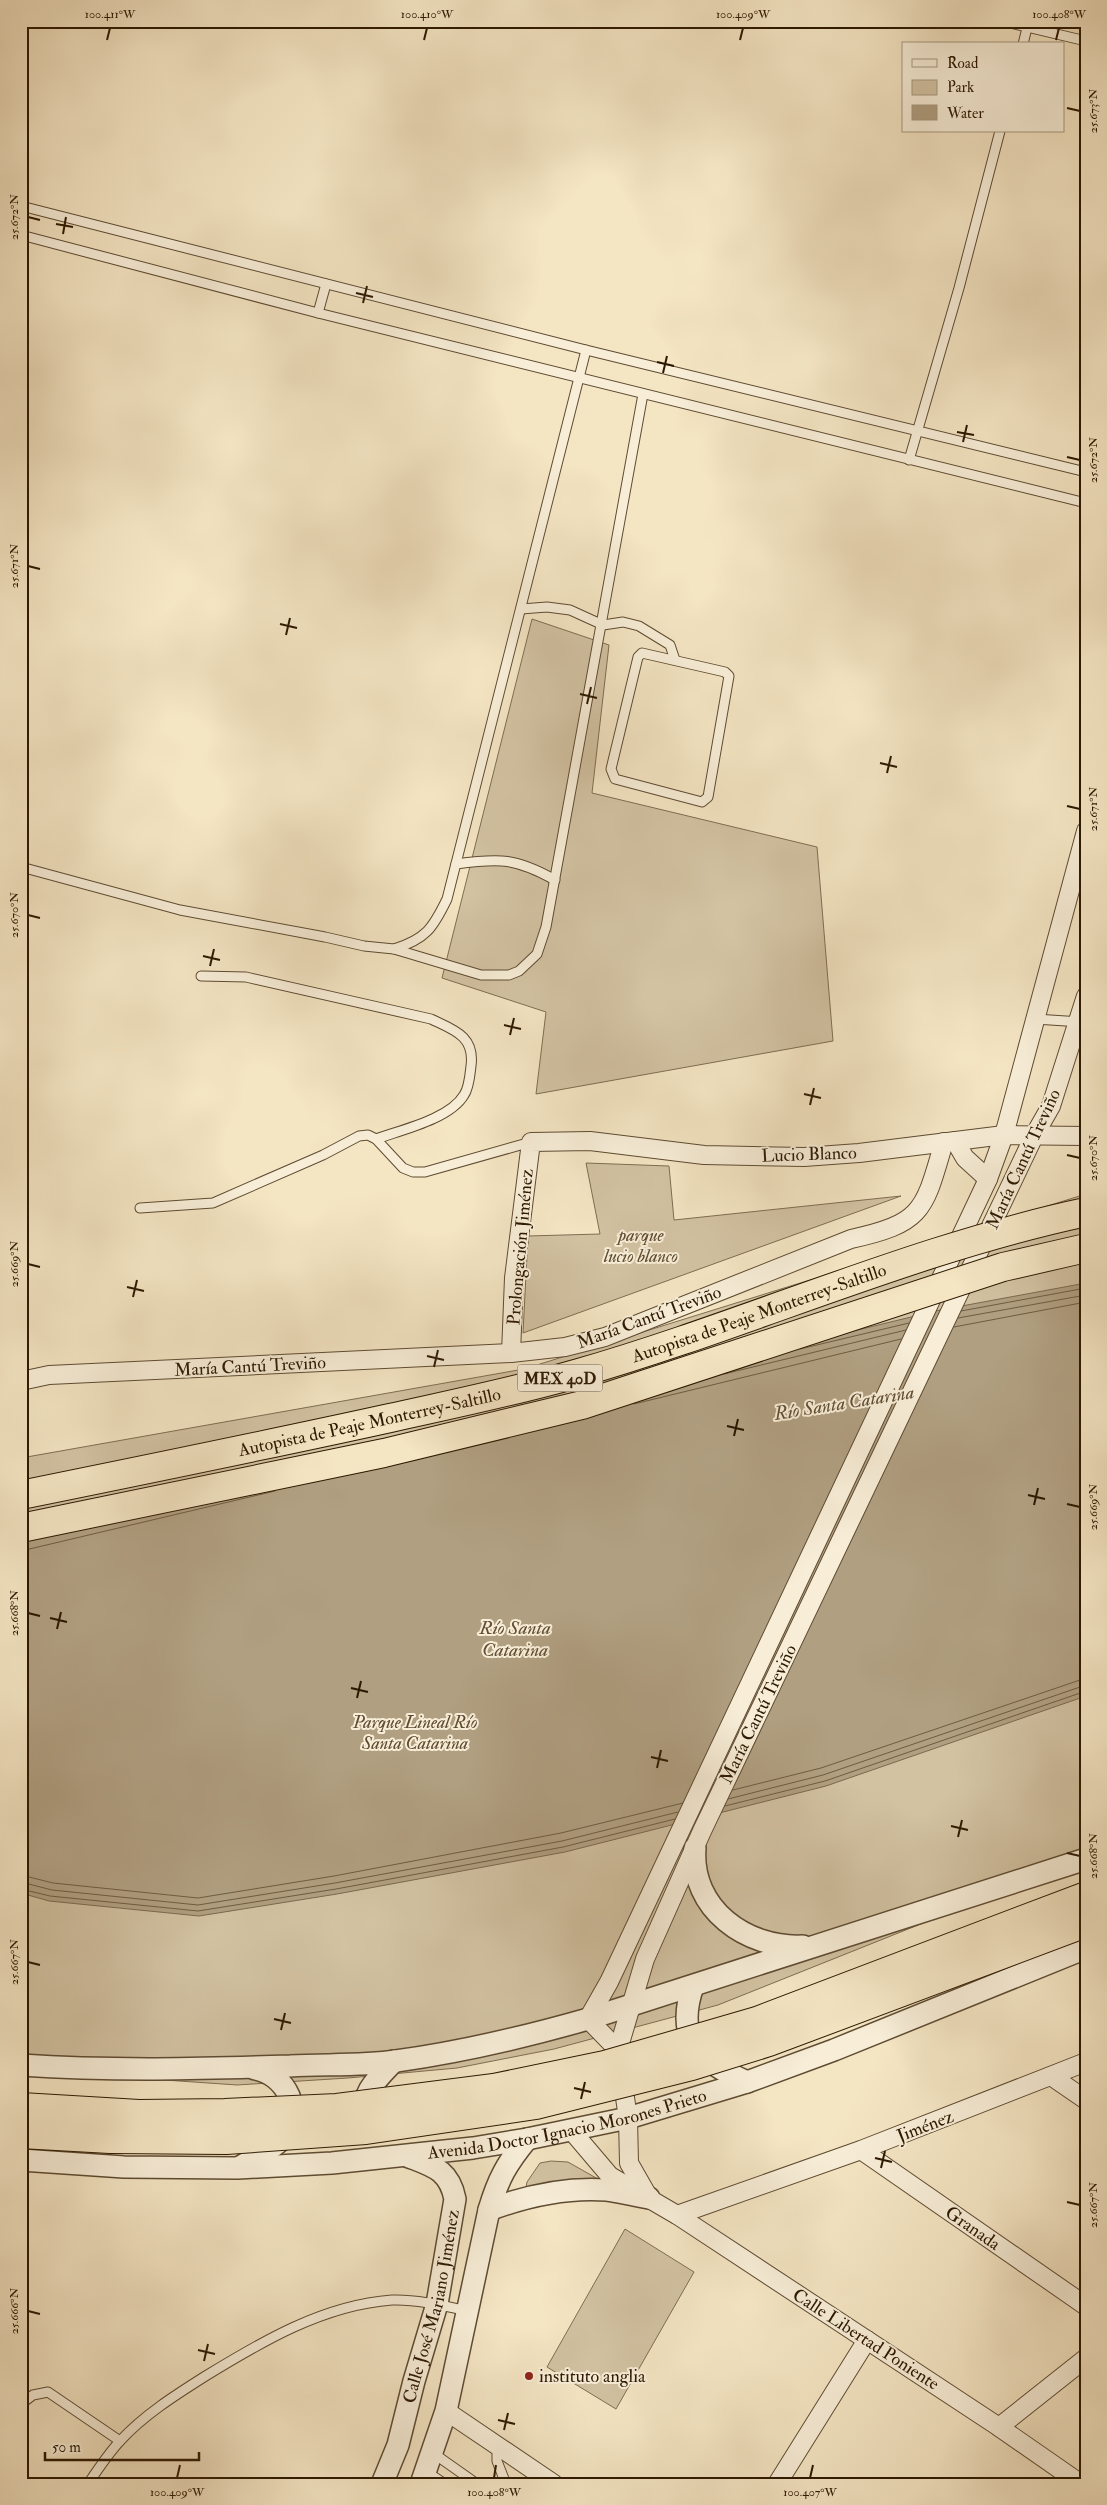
<svg xmlns="http://www.w3.org/2000/svg" width="1107" height="2505" font-family="'IM FELL Double Pica',serif">
  <style>
    .green { fill: #d2c2a2; stroke: #7f6d52 }
    .water { fill: #b09f81; stroke: #7b694e }
    .lines { fill: none; stroke-linecap: round; stroke-linejoin: round }
    .shore { stroke: #6e5c41; stroke-width: 1 }
    .service-casing { stroke: #5e4b32; stroke-width: 11 }
    .minor-casing { stroke: #5e4b32; stroke-width: 20 }
    .tertiary-casing { stroke: #5e4b32; stroke-width: 24 }
    .service { stroke: #f8eed8; stroke-width: 9 }
    .minor { stroke: #f8eed8; stroke-width: 18 }
    .tertiary { stroke: #f8eed8; stroke-width: 21 }
    .primary-bridge-casing { stroke: #2c1801; stroke-width: 30; stroke-linecap: butt }
    .motorway-bridge-casing { stroke: #2c1801; stroke-width: 30; stroke-linecap: butt }
    .primary-bridge { stroke: #f4e5c3; stroke-width: 28 }
    .motorway-bridge { stroke: #f4e5c3; stroke-width: 28 }
    .ticks { fill: none; stroke: #2c1801; stroke-width: 2 }
    .poi-dot { fill: #8f2418; stroke: #f8eed8; stroke-width: 2 }
    .labels { text-anchor: middle; stroke-width: 4; stroke-linejoin: round; paint-order: stroke }
    .shield { fill: #f8eed8; stroke: #695842; stroke-width: 1 }
    .shield-label { font-size: 16px; font-weight: bold; fill: #2c1801 }
    .street-label { font-size: 18px; fill: #2c1801; stroke: #f8eed8 }
    .park-label { font-size: 18px; font-style: italic; fill: #5e4b31; stroke: #f8eed8 }
    .poi-label { font-size: 18px; fill: #2c1801; stroke: #f8eed8; text-anchor: start }
    .water-label { font-size: 19px; font-style: italic; fill: #614e34; stroke: #f8eed8 }
    .neatline { fill: none; stroke: #2c1801; stroke-width: 2 }
    .ticks-label { font-size: 12px; text-anchor: middle; fill: #2c1801 }
  </style>
  <rect width="100%" height="100%" fill="#f4e5c3"/>
  <filter id="stains"><feTurbulence type="fractalNoise" baseFrequency=".004" numOctaves="4"/><feColorMatrix values="0 0 0 0 .2 0 0 0 0 .09 0 0 0 0 .02 0 0 0 .5 -.17"/></filter>
  <radialGradient id="worn" r=".72"><stop offset=".6" stop-color="#630" stop-opacity="0"/><stop offset="1" stop-color="#630" stop-opacity=".3"/></radialGradient>
  <g class="green">
    <polygon points="532,619 609,645 592,793 817,847 833,1041 536,1094 546,1012 442,978"/>
    <polygon points="586,1163 669,1166 674,1220 901,1196 523,1333 528,1236 600,1234"/>
    <polygon points="1086,1194 1086,1858 718,2005 554,2049 457,2068 348,2078 237,2085 21,2070 21,1458 524,1369"/>
    <polygon points="551,2161 568,2162 605,2183 525,2192 527,2182 540,2163"/>
    <polygon points="625,2229 694,2272 616,2409 547,2367"/>
  </g>
  <polygon class="water" points="1086,1283 1086,1696 826,1786 565,1852 337,1894 199,1916 49,1901 21,1893 21,1533 940,1310"/>
  <g class="lines">
    <g class="shore">
      <polyline points="961,1311 1086,1288"/>
      <polyline points="958,1318 1086,1295"/>
      <polyline points="954,1327 1086,1302"/>
      <polyline points="800,1349 909,1323"/>
      <polyline points="724,1374 906,1330"/>
      <polyline points="634,1404 901,1339"/>
      <polyline points="21,1551 275,1491"/>
      <polyline points="733,1790 821,1768 1086,1678"/>
      <polyline points="728,1799 823,1775 1086,1685"/>
      <polyline points="725,1806 825,1781 1086,1691"/>
      <polyline points="21,1875 53,1883 198,1898 334,1876 561,1833 683,1803"/>
      <polyline points="21,1882 52,1890 198,1905 335,1883 562,1841 678,1812"/>
      <polyline points="21,1889 50,1896 198,1911 336,1889 563,1847 675,1819"/>
    </g>
    <g class="service-casing">
      <g id="service">
        <polyline points="1002,21 1086,41"/>
        <polyline points="1023,44 1027,28"/>
        <polyline points="21,206 586,350 1086,472"/>
        <polyline points="21,235 318,313 1086,503"/>
        <polyline points="318,313 326,284"/>
        <polyline points="909,460 959,288 1000,131"/>
        <polyline points="521,609 547,607 570,610 603,625 623,622 639,626 670,645 675,660"/>
        <polygon points="642,653 725,672 729,676 708,797 702,802 615,779 611,769 638,657"/>
        <path d="M 456,864 C 500,858 516,858 555,880"/>
        <polyline points="21,867 180,910 325,937 364,946 394,949 481,975 509,975 519,971 537,954 546,927 643,394"/>
        <path d="M 394,949 C 426,939 433,928 447,899 L 586,350"/>
        <path d="M 201,976 L 246,977 L 431,1019 C 454,1030 475,1036 471,1066 C 470,1075 469,1088 464,1095 C 450,1119 401,1130 376,1139"/>
        <polyline points="1035,1019 1081,1022"/>
        <polyline points="140,1208 213,1203 323,1155 359,1136 368,1135 376,1139 403,1168 413,1172 425,1172 531,1142"/>
        <polyline points="21,2404 33,2395 48,2392 120,2441"/>
        <polyline points="497,2445 497,2461 506,2484"/>
        <polyline points="433,2453 477,2484"/>
        <polyline points="427,2472 445,2484"/>
        <path d="M 88,2484 C 98,2469 108,2454 120,2441 C 144,2415 174,2396 204,2377 C 261,2342 323,2305 392,2300 C 416,2299 443,2305 467,2311"/>
      </g>
    </g>
    <g class="minor-casing">
      <g id="minor">
        <polyline points="955,1141 965,1158 988,1179"/>
        <polyline points="511,1353 514,1278 531,1142 590,1141 704,1155 804,1157 859,1153 1004,1135 1086,1136"/>
        <path d="M 21,1381 L 49,1375 L 511,1353 L 565,1347 L 605,1337 L 851,1239 C 924,1223 924,1210 944,1142"/>
        <polyline points="618,2050 588,2019 609,1982 988,1179 1004,1135 1086,831"/>
        <polyline points="1051,2076 1086,2100"/>
        <polyline points="571,2130 610,2176 677,2215 999,2427 1081,2484"/>
        <polyline points="861,2150 1086,2306"/>
        <polyline points="649,2198 629,2163 628,2118 618,2050 645,1959 702,1831 1035,1134 1051,1106 1086,996"/>
        <polyline points="677,2215 861,2150 1086,2062"/>
        <polyline points="446,2411 554,2484"/>
        <polyline points="999,2427 1086,2358"/>
        <polyline points="777,2484 867,2340"/>
      </g>
    </g>
    <g class="tertiary-casing">
      <g id="tertiary">
        <path d="M 695,1848 C 690,1909 747,1949 803,1946"/>
        <path d="M 693,1986 C 674,2041 701,2061 747,2082"/>
        <path d="M 21,2065 C 110,2071 201,2069 290,2066 C 325,2064 361,2066 396,2061 C 461,2052 525,2037 588,2019 L 1086,1859"/>
        <path d="M 365,2118 C 359,2094 379,2077 394,2061"/>
        <path id="s1" d="M 21,2160 L 124,2167 L 238,2168 L 332,2163 L 473,2148 L 527,2139 L 628,2118 L 747,2082 L 834,2050 L 1086,1948"/>
        <path d="M 240,2167 C 254,2158 272,2150 283,2138 C 305,2112 286,2074 255,2069"/>
        <path d="M 489,2210 C 526,2196 567,2187 607,2190 C 621,2192 635,2195 649,2198"/>
        <path id="s2" d="M 382,2484 L 398,2445 L 414,2381 L 437,2304 L 455,2199 C 449,2169 432,2166 407,2156"/>
        <path d="M 421,2484 L 446,2411 L 489,2210 C 498,2179 507,2163 527,2139"/>
      </g>
    </g>
    <use href="#service" class="service"/>
    <use href="#minor" class="minor"/>
    <use href="#tertiary" class="tertiary"/>
    <g class="primary-bridge-casing">
      <g id="primary-bridge">
        <polyline points="21,2107 139,2114 225,2113 337,2108 494,2088 605,2065 757,2021 1086,1896"/>
        <polyline points="21,2134 110,2139 226,2140 366,2130 536,2105 692,2066 769,2042 1086,1923"/>
      </g>
    </g>
    <g class="motorway-bridge-casing">
      <g id="motorway-bridge">
        <path id="s3" d="M 21,1495 C 144,1470 267,1445 390,1418 C 453,1404 517,1391 579,1373 C 749,1324 912,1249 1086,1212"/>
        <polyline points="21,1528 384,1453 582,1405 1003,1267 1086,1248"/>
      </g>
    </g>
    <use href="#primary-bridge" class="primary-bridge"/>
    <use href="#motorway-bridge" class="motorway-bridge"/>
  </g>
  <path class="ticks" d="M 107,40 L 110,28M 424,40 L 427,28M 740,40 L 743,28M 1056,40 L 1059,28M 1067,108 L 1080,111M 28,217 L 40,220M 56,224 L 73,227M 63,234 L 66,217M 356,293 L 373,297M 363,303 L 367,286M 657,362 L 674,366M 663,373 L 667,356M 957,432 L 974,435M 963,442 L 967,425M 1067,457 L 1080,460M 28,566 L 40,569M 280,624 L 297,628M 286,635 L 290,618M 580,694 L 597,698M 587,704 L 591,687M 880,763 L 897,767M 887,773 L 891,756M 1067,806 L 1080,809M 28,915 L 40,918M 203,956 L 220,960M 210,966 L 214,949M 504,1025 L 521,1029M 510,1035 L 514,1018M 804,1094 L 821,1098M 810,1105 L 814,1088M 1067,1155 L 1080,1158M 28,1264 L 40,1267M 127,1287 L 144,1291M 133,1297 L 137,1280M 427,1356 L 444,1360M 434,1367 L 438,1350M 727,1426 L 744,1430M 734,1436 L 738,1419M 1028,1495 L 1045,1499M 1067,1504 L 1080,1507M 1034,1505 L 1038,1488M 28,1613 L 40,1616M 50,1618 L 67,1622M 57,1629 L 61,1612M 351,1688 L 368,1692M 357,1698 L 361,1681M 651,1757 L 668,1761M 657,1768 L 661,1750M 951,1826 L 968,1830M 958,1837 L 962,1820M 1067,1853 L 1080,1856M 28,1962 L 40,1965M 274,2019 L 291,2023M 281,2030 L 285,2013M 574,2088 L 591,2092M 581,2099 L 585,2082M 875,2158 L 892,2162M 881,2168 L 885,2151M 1067,2202 L 1080,2205M 28,2311 L 40,2314M 198,2350 L 215,2354M 204,2361 L 208,2344M 498,2420 L 515,2424M 504,2430 L 508,2413M 177,2478 L 180,2465M 494,2478 L 496,2465M 810,2478 L 813,2465"/>
  <circle class="poi-dot" cx="529" cy="2376" r="5"/>
  <g class="labels">
    <rect class="shield" x="517.5" y="1364.5" width="85" height="27" rx="4"/>
    <g class="shield-label">
      <text x="560" y="1384">MEX 40D</text>
    </g>
    <g class="street-label">
      <text transform="translate(809 1154) rotate(-2)" y="6">Lucio Blanco</text>
      <text transform="translate(1023 1159) rotate(-65)" y="6">María Cantú Treviño</text>
      <text transform="translate(520 1247) rotate(-85)" y="6">Prolongación Jiménez</text>
      <text dy="6" stroke="none"><textPath href="#s3" startOffset="761">Autopista de Peaje Monterrey-Saltillo</textPath></text>
      <text transform="translate(649 1317) rotate(-20)" y="6">María Cantú Treviño</text>
      <text transform="translate(250 1366) rotate(-3)" y="6">María Cantú Treviño</text>
      <text dy="6" stroke="none"><textPath href="#s3" startOffset="356">Autopista de Peaje Monterrey-Saltillo</textPath></text>
      <text transform="translate(758 1714) rotate(-64)" y="6">María Cantú Treviño</text>
      <text dy="6" stroke="none"><textPath href="#s1" startOffset="550">Avenida Doctor Ignacio Morones Prieto</textPath></text>
      <text transform="translate(925 2126) rotate(-21)" y="6">Jiménez</text>
      <text transform="translate(973 2228) rotate(35)" y="6">Granada</text>
      <text dy="6" stroke="none"><textPath href="#s2" startOffset="185">Calle José Mariano Jiménez</textPath></text>
      <text transform="translate(866 2339) rotate(33)" y="6">Calle Libertad Poniente</text>
    </g>
    <g class="park-label">
      <text x="641" y="1241">parque<tspan x="641" dy="21">lucio blanco</tspan></text>
      <text x="415" y="1728">Parque Lineal Río<tspan x="415" dy="21">Santa Catarina</tspan></text>
    </g>
    <g class="poi-label">
      <text x="539" y="2382">instituto anglia</text>
    </g>
    <g class="water-label">
      <text transform="translate(844 1402) rotate(-9)" y="7">Río Santa Catarina</text>
      <text x="515" y="1634">Río Santa<tspan x="515" dy="22">Catarina</tspan></text>
    </g>
  </g>
  <rect width="1107" height="2505" fill="none" stroke="#f4e5c3" stroke-width="55"/>
  <rect x="902" y="42" width="162" height="90" fill="#f8eed8" stroke="#a69882"/>
  <rect x="912" y="59" width="25" height="8" fill="#f8eed8" stroke="#a69882"/>
  <text x="947" y="68" font-size="15" fill="#2c1801">Road</text>
  <rect x="912" y="80" width="25" height="15" fill="#d2c2a2" stroke="#a69882"/>
  <text x="947" y="92" font-size="15" fill="#2c1801">Park</text>
  <rect x="912" y="105" width="25" height="15" fill="#b09f81" stroke="#a69882"/>
  <text x="947" y="118" font-size="15" fill="#2c1801">Water</text>
  <path d="M45 2452v8h154v-8" fill="none" stroke="#2c1801" stroke-width="2.5"/>
  <text x="52" y="2452" font-size="15" fill="#2c1801" stroke="#f8eed8" stroke-width="4" paint-order="stroke">50 m</text>
  <rect x="28" y="28" width="1052" height="2450" class="neatline"/>
  <g class="ticks-label">
    <text x="110" y="18">100.411°W</text>
    <text x="427" y="18">100.410°W</text>
    <text x="743" y="18">100.409°W</text>
    <text x="1059" y="18">100.408°W</text>
    <text transform="translate(1093 111) rotate(-90)" y="4">25.673°N</text>
    <text transform="translate(14 217) rotate(-90)" y="4">25.672°N</text>
    <text transform="translate(1093 460) rotate(-90)" y="4">25.672°N</text>
    <text transform="translate(14 566) rotate(-90)" y="4">25.671°N</text>
    <text transform="translate(1093 809) rotate(-90)" y="4">25.671°N</text>
    <text transform="translate(14 915) rotate(-90)" y="4">25.670°N</text>
    <text transform="translate(1093 1158) rotate(-90)" y="4">25.670°N</text>
    <text transform="translate(14 1264) rotate(-90)" y="4">25.669°N</text>
    <text transform="translate(1093 1507) rotate(-90)" y="4">25.669°N</text>
    <text transform="translate(14 1613) rotate(-90)" y="4">25.668°N</text>
    <text transform="translate(1093 1856) rotate(-90)" y="4">25.668°N</text>
    <text transform="translate(14 1962) rotate(-90)" y="4">25.667°N</text>
    <text transform="translate(1093 2205) rotate(-90)" y="4">25.667°N</text>
    <text transform="translate(14 2311) rotate(-90)" y="4">25.666°N</text>
    <text x="177" y="2496">100.409°W</text>
    <text x="494" y="2496">100.408°W</text>
    <text x="810" y="2496">100.407°W</text>
  </g>
  <rect width="100%" height="100%" filter="url(#stains)"/>
  <rect width="100%" height="100%" fill="url(#worn)"/>
</svg>
